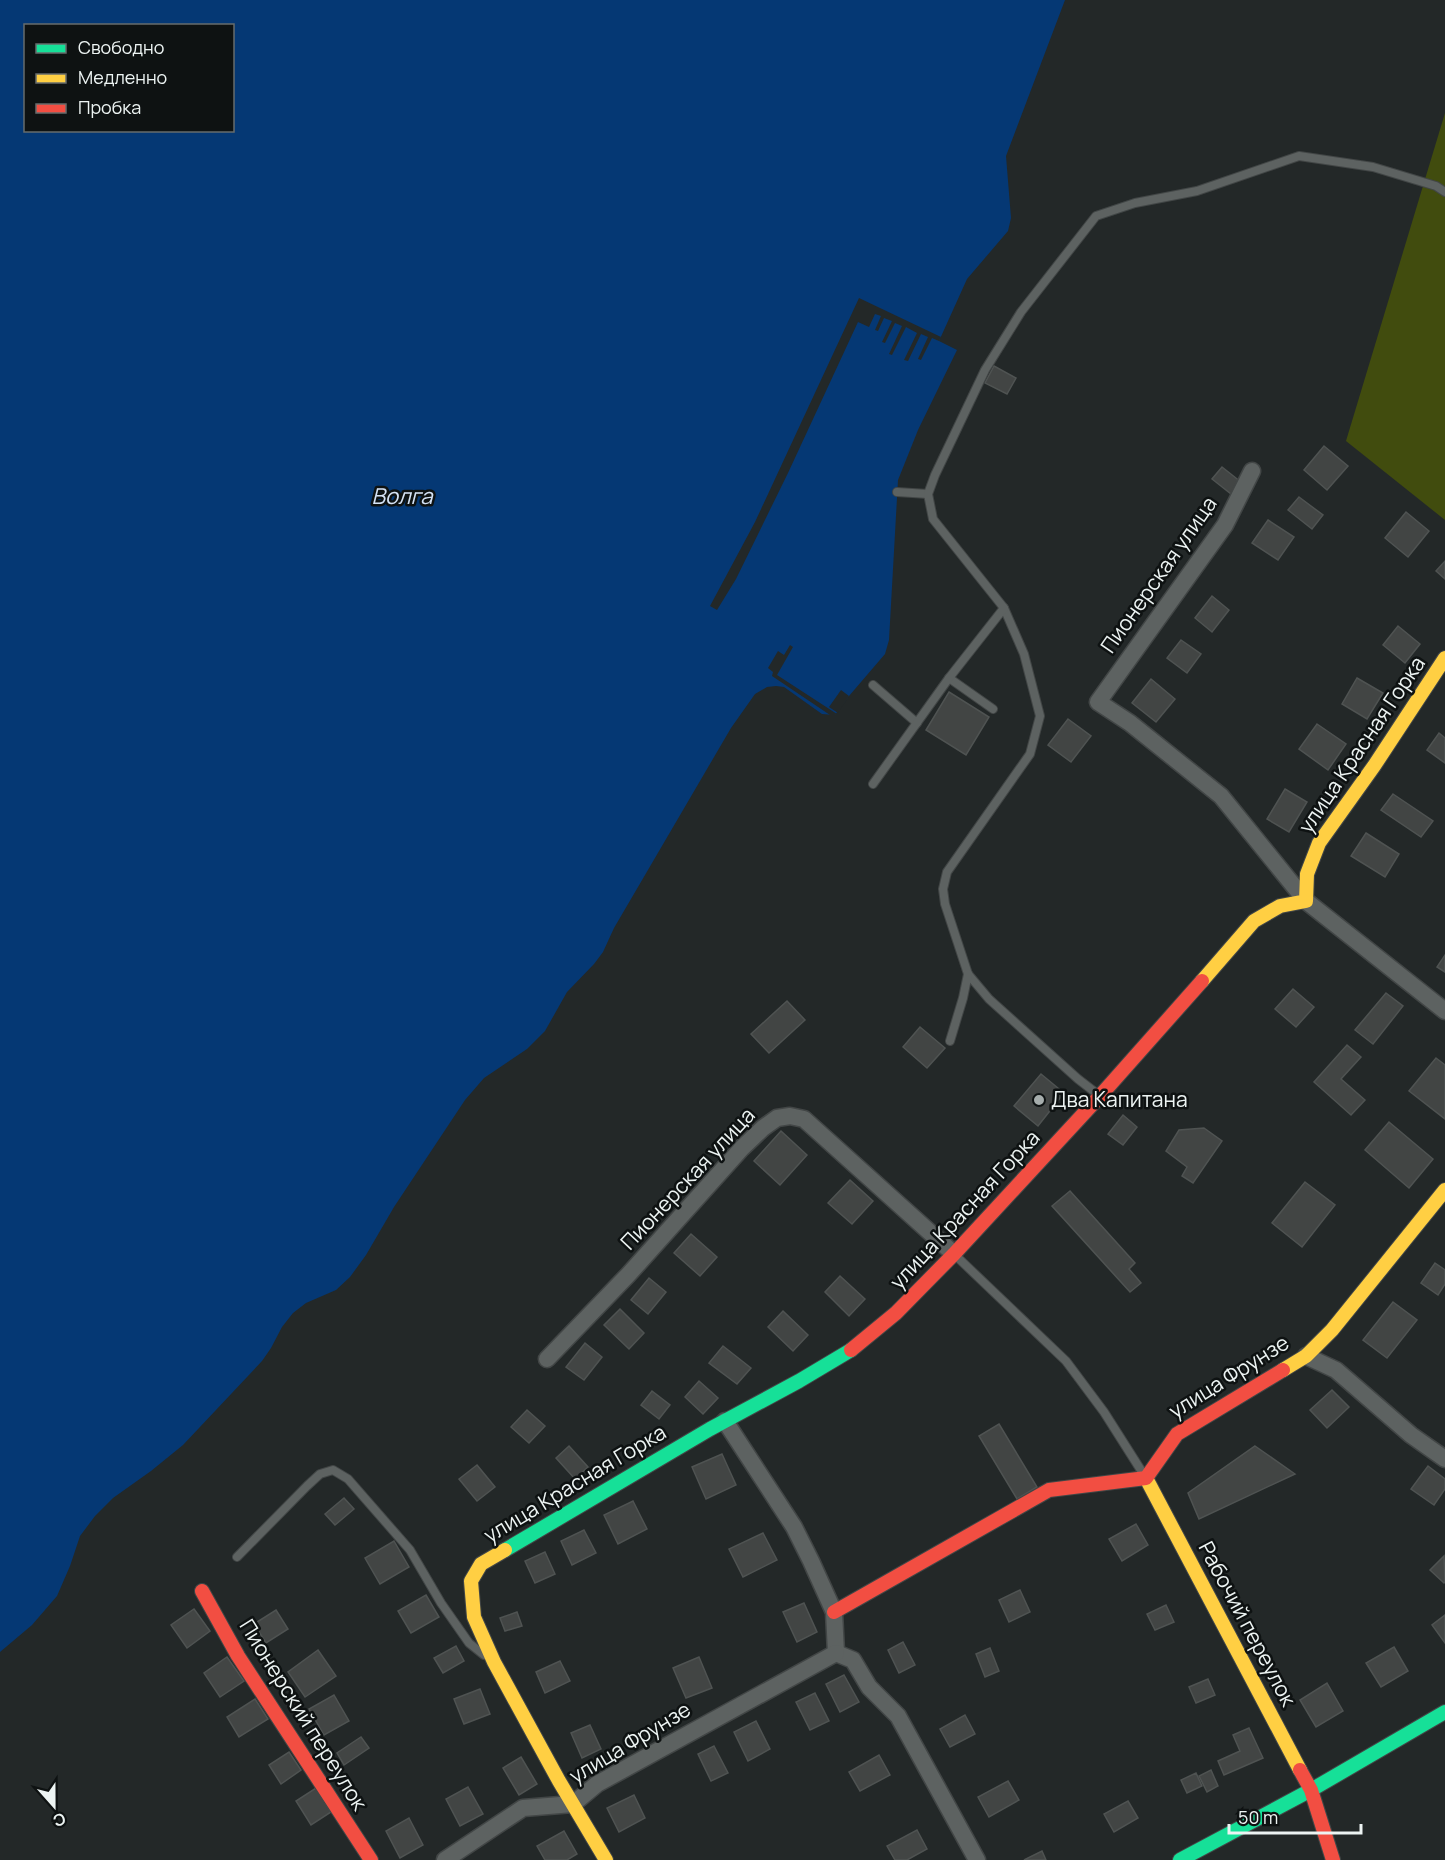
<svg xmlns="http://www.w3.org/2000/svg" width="1445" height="1860" font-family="Manrope,sans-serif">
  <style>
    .green { fill: #414c0e }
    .water { fill: #053874; fill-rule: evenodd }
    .pier { fill: #232828 }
    .building { fill: #424544; stroke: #4f5352; stroke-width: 1.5 }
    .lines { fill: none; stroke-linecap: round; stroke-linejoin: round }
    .lane-casing { stroke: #424646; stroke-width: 10 }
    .street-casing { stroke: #424646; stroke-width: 19 }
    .fast-casing { stroke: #424646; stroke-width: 16 }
    .slow-casing { stroke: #424646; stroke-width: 16 }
    .jam-casing { stroke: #424646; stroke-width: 16 }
    .lane { stroke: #5d6261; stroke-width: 8 }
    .street { stroke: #5d6261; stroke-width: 16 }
    .fast { stroke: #16e098; stroke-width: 14 }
    .slow { stroke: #ffcf43; stroke-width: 14 }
    .jam { stroke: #f24e42; stroke-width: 14 }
    .poi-dot { fill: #a6adac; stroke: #0e1212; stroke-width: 2 }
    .labels { text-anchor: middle; stroke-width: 5; stroke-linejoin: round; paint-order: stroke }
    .street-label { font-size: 21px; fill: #edf4f3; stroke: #0e1212 }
    .poi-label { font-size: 21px; fill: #edf4f3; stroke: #0e1212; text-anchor: start }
    .water-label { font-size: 22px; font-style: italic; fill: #d4e2f5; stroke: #0e1212 }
  </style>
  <rect width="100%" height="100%" fill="#232828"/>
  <polygon class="green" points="1445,113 1445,520 1346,441"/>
  <path class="water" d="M 0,0 L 1065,0 L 1006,156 L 1011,218 L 1008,231 L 967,279 L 939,341 L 957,350 L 918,430 L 898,480 L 889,640 L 885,654 L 849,696 L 835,715 L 822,714 L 784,687 L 776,686 L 767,687 L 755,694 L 731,728 L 614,928 L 603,952 L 594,964 L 567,992 L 545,1031 L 527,1049 L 484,1078 L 465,1100 L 394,1207 L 366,1255 L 350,1277 L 336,1290 L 306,1303 L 293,1313 L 282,1327 L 271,1348 L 262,1361 L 183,1445 L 151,1471 L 113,1498 L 95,1516 L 80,1536 L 70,1566 L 57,1596 L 32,1625 L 0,1652 ZM 26,26 L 232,26 L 232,130 L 26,130 Z"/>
  <g class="pier">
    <polygon points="859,298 941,337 939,341 932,338 921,360 918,359 928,337 921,334 908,361 904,360 917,333 906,327 892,355 889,354 902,326 895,323 885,343 882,342 892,321 884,318 878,331 875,330 881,316 875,314 869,327 858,322 788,473 736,579 717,610 710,606 755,522"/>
    <polygon points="790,645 793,647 777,675 837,714 835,715 830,715 772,676 773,672 768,668 778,651 784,655"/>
    <polygon points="841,690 849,696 838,713 829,707"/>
  </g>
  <g class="building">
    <polygon points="994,366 1016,378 1007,394 985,383"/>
    <polygon points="1324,446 1348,466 1327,490 1304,470"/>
    <polygon points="1222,467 1241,482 1231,494 1212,479"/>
    <polygon points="1299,497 1323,515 1312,529 1288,510"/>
    <polygon points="1406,512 1429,531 1408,557 1385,538"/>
    <polygon points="1268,520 1294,537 1278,560 1252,543"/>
    <polygon points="1445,561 1445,579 1436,571"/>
    <polygon points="1212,596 1229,610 1212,632 1195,618"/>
    <polygon points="1398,626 1420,644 1405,663 1383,645"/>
    <polygon points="1181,640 1201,654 1187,673 1167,658"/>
    <polygon points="1357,678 1383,693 1367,719 1342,704"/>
    <polygon points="1151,679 1175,699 1156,722 1132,703"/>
    <polygon points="949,692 989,717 966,755 926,730"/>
    <polygon points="1068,719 1091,736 1071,762 1048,745"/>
    <polygon points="1317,724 1346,744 1328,770 1299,749"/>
    <polygon points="1439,733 1445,738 1445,763 1427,750"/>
    <polygon points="1285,789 1307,802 1289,832 1267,819"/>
    <polygon points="1393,794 1433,821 1421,837 1381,810"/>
    <polygon points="1366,833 1399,854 1385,877 1351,856"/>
    <polygon points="1445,955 1445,972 1437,967"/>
    <polygon points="1293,989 1314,1007 1296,1027 1275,1009"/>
    <polygon points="1386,993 1403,1006 1373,1044 1355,1030"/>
    <polygon points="787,1001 805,1020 769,1053 751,1034"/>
    <polygon points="920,1027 945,1048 927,1068 903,1047"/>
    <polygon points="1347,1045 1361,1057 1341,1079 1365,1100 1351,1115 1314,1082"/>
    <polygon points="1436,1058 1445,1065 1445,1119 1409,1091"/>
    <polygon points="1041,1074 1064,1093 1038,1126 1014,1106"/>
    <polygon points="1123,1115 1137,1127 1123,1145 1108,1134"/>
    <polygon points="1389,1122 1433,1159 1409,1188 1365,1150"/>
    <polygon points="1204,1128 1222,1141 1193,1183 1182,1176 1187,1167 1166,1151 1179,1130"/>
    <polygon points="781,1131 807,1155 780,1185 754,1161"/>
    <polygon points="850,1180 873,1201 852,1224 828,1203"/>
    <polygon points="1305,1182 1335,1205 1302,1247 1272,1223"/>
    <polygon points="1070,1191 1135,1263 1129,1269 1141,1283 1130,1292 1052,1206"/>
    <polygon points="691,1234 717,1257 700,1276 674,1253"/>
    <polygon points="1435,1263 1445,1270 1445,1284 1438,1295 1421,1283"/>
    <polygon points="840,1276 865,1299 849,1316 825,1292"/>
    <polygon points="649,1278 666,1292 648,1314 631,1300"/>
    <polygon points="1393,1302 1417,1320 1387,1358 1363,1340"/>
    <polygon points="620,1309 644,1333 629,1349 604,1325"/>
    <polygon points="783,1311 808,1335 793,1351 768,1327"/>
    <polygon points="585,1343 602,1357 584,1380 566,1367"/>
    <polygon points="723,1346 751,1368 737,1384 709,1363"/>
    <polygon points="699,1381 718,1398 703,1414 685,1397"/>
    <polygon points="1332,1390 1349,1407 1327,1428 1310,1410"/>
    <polygon points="652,1391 670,1405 659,1419 641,1405"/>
    <polygon points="527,1410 545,1426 529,1443 511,1427"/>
    <polygon points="999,1424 1037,1487 1017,1499 979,1436"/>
    <polygon points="569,1446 588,1467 575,1479 556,1458"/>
    <polygon points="1255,1446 1295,1474 1199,1519 1188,1493"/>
    <polygon points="722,1454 736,1485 706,1499 692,1467"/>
    <polygon points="477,1465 495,1487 477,1501 459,1479"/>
    <polygon points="1428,1466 1445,1479 1445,1489 1434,1505 1411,1489"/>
    <polygon points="344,1498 354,1509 335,1525 325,1514"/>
    <polygon points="633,1501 647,1529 618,1544 604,1515"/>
    <polygon points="1136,1524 1148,1545 1122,1561 1109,1539"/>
    <polygon points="584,1530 596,1553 572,1565 561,1541"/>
    <polygon points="763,1533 777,1560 743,1577 729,1549"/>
    <polygon points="394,1541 409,1567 380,1584 365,1558"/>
    <polygon points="545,1552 555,1574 535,1583 525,1561"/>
    <polygon points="1444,1556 1445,1582 1444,1583 1430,1570"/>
    <polygon points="1020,1590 1030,1612 1009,1622 999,1600"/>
    <polygon points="426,1595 439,1617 411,1633 398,1611"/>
    <polygon points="804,1603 817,1632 797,1642 783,1612"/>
    <polygon points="1166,1605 1174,1622 1155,1630 1147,1614"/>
    <polygon points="194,1609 210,1631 187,1648 171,1625"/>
    <polygon points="276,1610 288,1629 266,1643 254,1624"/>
    <polygon points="517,1612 522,1626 505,1631 500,1618"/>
    <polygon points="1445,1615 1445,1643 1432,1625"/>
    <polygon points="903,1642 915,1665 899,1673 888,1650"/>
    <polygon points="456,1646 464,1661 443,1673 434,1658"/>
    <polygon points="1394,1647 1408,1671 1381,1687 1366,1663"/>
    <polygon points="990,1648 999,1671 985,1677 976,1654"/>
    <polygon points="318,1650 336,1676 305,1697 288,1672"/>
    <polygon points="227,1657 244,1681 220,1697 204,1673"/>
    <polygon points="699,1657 712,1688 686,1698 673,1668"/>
    <polygon points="560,1661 570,1681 545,1693 536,1672"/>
    <polygon points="844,1675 859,1702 840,1712 826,1684"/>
    <polygon points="1208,1679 1215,1695 1196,1703 1189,1687"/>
    <polygon points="1327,1683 1343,1711 1316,1727 1300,1700"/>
    <polygon points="480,1689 490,1714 464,1724 454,1699"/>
    <polygon points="815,1693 829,1721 810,1730 796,1702"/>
    <polygon points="334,1695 349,1721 324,1735 309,1709"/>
    <polygon points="255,1699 268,1719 239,1737 227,1717"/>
    <polygon points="965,1715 975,1734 950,1747 940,1729"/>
    <polygon points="756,1721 770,1749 748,1761 734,1732"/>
    <polygon points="590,1725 601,1749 582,1758 571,1733"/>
    <polygon points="1249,1728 1263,1758 1224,1775 1218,1761 1240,1751 1233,1735"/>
    <polygon points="361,1737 369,1748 344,1765 337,1753"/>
    <polygon points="714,1746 728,1773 711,1781 698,1754"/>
    <polygon points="289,1752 301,1770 281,1784 269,1765"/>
    <polygon points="879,1755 890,1775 860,1791 849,1772"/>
    <polygon points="521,1757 537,1784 519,1795 503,1768"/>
    <polygon points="1211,1770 1218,1786 1207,1792 1199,1776"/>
    <polygon points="1196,1773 1202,1786 1187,1793 1181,1780"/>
    <polygon points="1008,1781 1019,1800 989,1817 978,1797"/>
    <polygon points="468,1787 483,1814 460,1826 446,1799"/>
    <polygon points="316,1788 331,1812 311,1825 296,1801"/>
    <polygon points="634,1795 645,1818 619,1832 607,1808"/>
    <polygon points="1128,1801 1138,1818 1114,1832 1104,1814"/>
    <polygon points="409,1818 423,1845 400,1858 386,1831"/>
    <polygon points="917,1830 927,1849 907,1860 895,1860 887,1846"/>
    <polygon points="564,1831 577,1854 567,1860 545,1860 537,1846"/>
    <polygon points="1042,1851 1046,1860 1024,1860"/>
  </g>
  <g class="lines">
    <g class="lane-casing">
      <g id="lane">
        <polyline points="897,492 928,494"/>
        <polyline points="1004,608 1024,654 1040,716 1030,754 947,872 943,889 945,904 968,974 989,999 1078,1079 1100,1096"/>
        <polyline points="949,678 993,709"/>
        <polyline points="873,685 917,723"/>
        <polyline points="873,784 949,678 1004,608 933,519 928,494 935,475 985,370 1021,312 1096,216 1135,203 1197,191 1299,156 1373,167 1436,186 1445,192"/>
        <polyline points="950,1041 963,998 968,974"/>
        <polyline points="954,1254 1066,1361 1104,1412 1144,1475"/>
        <polyline points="237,1557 307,1486 320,1474 333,1470 348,1479 410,1550 441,1603 469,1643 484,1655"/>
      </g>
    </g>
    <g class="street-casing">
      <g id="street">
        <polyline points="1252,471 1225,525 1098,702 1130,723 1221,796 1306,901 1445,1011"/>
        <polyline points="1306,1356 1336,1370 1411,1435 1445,1459"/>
        <polyline points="547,1359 628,1275 742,1148 763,1128 777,1118 790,1116 804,1119 954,1254"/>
        <polyline points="725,1421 794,1527 811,1561 834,1612 836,1653"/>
        <polyline points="836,1653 853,1660 869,1687 898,1716 977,1860"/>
        <polyline points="445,1860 523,1808 573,1804 597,1784 836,1653"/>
      </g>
    </g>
    <g class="fast-casing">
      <g id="fast">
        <polyline points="505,1550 710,1429 799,1381 851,1350"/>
        <polyline points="1180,1860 1311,1790 1445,1712"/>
      </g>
    </g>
    <g class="slow-casing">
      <g id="slow">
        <polyline points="1202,981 1254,921 1280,906 1306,901 1307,874 1319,843 1374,766 1445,658"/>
        <polyline points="1283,1370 1306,1356 1332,1330 1445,1190"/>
        <polyline points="1146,1478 1300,1770"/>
        <polyline points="505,1550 481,1564 471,1581 474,1617 494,1662 559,1781 606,1860"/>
      </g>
    </g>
    <g class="jam-casing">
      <g id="jam">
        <polyline points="851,1350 896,1313 954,1254 1100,1096 1202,981"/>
        <polyline points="202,1591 238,1656 371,1860"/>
        <polyline points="834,1612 1049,1490 1146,1478 1177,1434 1283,1370"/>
        <polyline points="1300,1770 1311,1790 1333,1860"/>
      </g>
    </g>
    <use href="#lane" class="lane"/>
    <use href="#street" class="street"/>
    <use href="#fast" class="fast"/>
    <use href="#slow" class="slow"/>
    <use href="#jam" class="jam"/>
  </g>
  <circle class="poi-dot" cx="1039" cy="1100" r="6"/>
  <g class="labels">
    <g class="street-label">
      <text transform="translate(1159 575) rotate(-55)" y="7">Пионерская улица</text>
      <text transform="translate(1362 745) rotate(-56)" y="7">улица Красная Горка</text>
      <text transform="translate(688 1179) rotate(-47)" y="7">Пионерская улица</text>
      <text transform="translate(965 1210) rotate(-47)" y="7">улица Красная Горка</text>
      <text transform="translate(1229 1377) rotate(-32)" y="7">улица Фрунзе</text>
      <text transform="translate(575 1484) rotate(-31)" y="7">улица Красная Горка</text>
      <text transform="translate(1247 1624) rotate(62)" y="7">Рабочий переулок</text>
      <text transform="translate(303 1715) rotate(58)" y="7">Пионерский переулок</text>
      <text transform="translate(630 1743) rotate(-31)" y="7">улица Фрунзе</text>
    </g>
    <g class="poi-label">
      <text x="1051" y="1107">Два Капитана</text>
    </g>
    <g class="water-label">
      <text x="402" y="504">Волга</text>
    </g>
  </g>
  <rect x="24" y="24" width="210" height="108" fill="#0e1212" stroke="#676c6c" stroke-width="1.5"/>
  <rect x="36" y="44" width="30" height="9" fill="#16e098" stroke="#676c6c" stroke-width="1.5"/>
  <text x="78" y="54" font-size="18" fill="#edf4f3">Свободно</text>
  <rect x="36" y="74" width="30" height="9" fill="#ffcf43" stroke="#676c6c" stroke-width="1.5"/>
  <text x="78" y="84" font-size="18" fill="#edf4f3">Медленно</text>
  <rect x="36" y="104" width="30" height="9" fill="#f24e42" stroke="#676c6c" stroke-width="1.5"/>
  <text x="78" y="114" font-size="18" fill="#edf4f3">Пробка</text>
  <g transform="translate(54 1806) rotate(159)" stroke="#0e1212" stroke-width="4.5" paint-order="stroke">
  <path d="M0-4.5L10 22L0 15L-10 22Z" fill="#edf4f3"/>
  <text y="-9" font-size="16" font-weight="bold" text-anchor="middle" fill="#edf4f3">С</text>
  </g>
  <path d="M1229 1824v9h132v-9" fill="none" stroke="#edf4f3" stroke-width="3"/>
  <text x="1238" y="1824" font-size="18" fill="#edf4f3" stroke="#0e1212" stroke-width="4.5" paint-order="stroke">50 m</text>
</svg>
